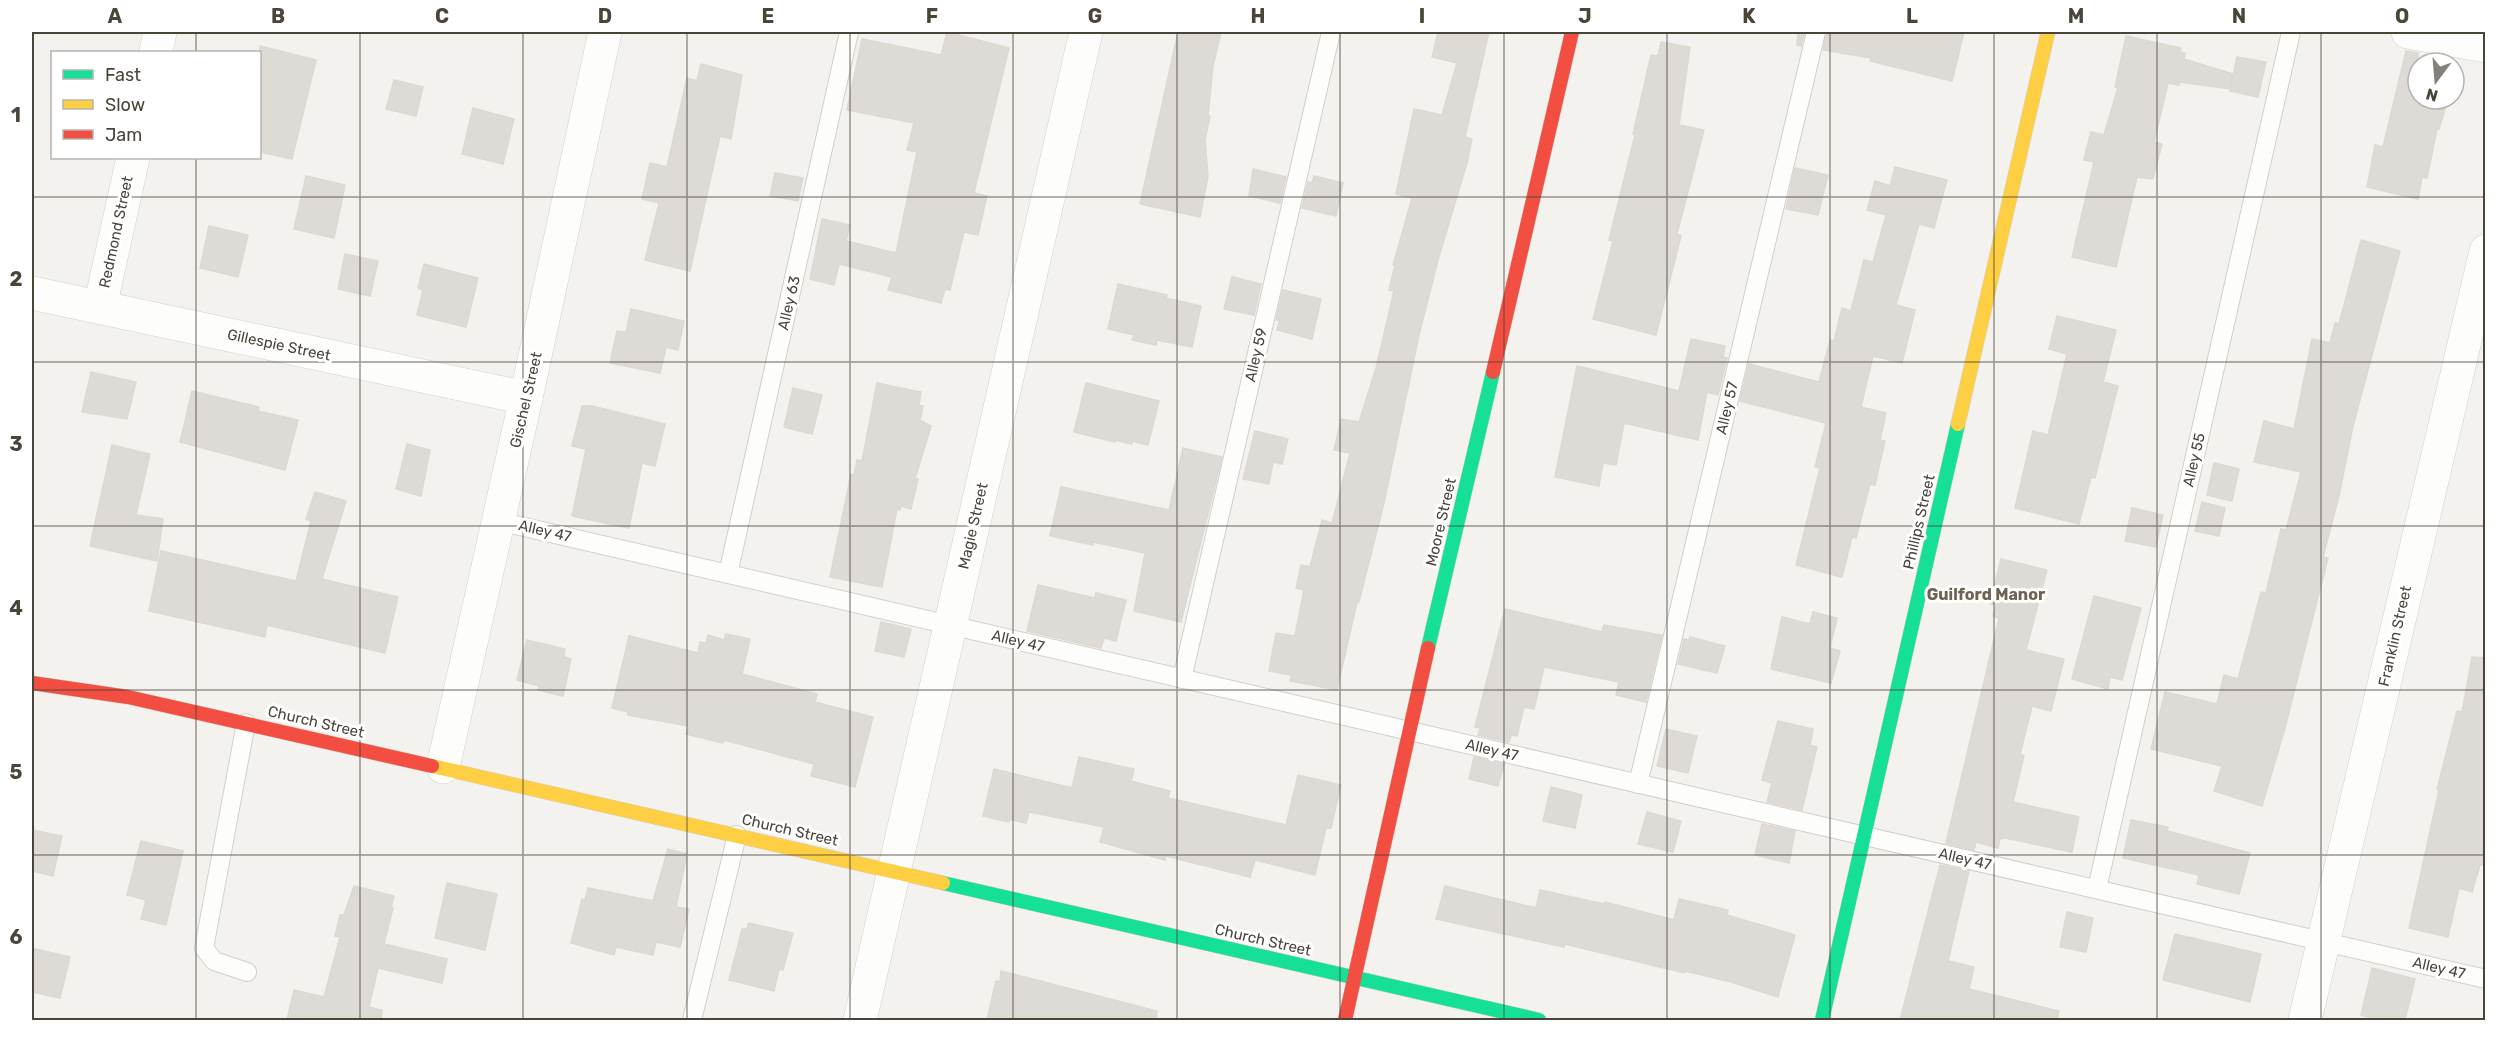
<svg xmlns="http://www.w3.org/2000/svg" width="2517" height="1052" font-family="Rubik,sans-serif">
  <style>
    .building { fill: #dedbd6; stroke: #dcd9d4; stroke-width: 1.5 }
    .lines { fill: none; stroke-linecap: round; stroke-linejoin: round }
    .lane-casing { stroke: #d2d0cb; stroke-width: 20 }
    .street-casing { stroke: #d2d0cb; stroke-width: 34 }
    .fast-casing { stroke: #d3cfc5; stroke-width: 15 }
    .slow-casing { stroke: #d3cfc5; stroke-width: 15 }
    .jam-casing { stroke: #d3cfc5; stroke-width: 15 }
    .lane { stroke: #fdfdfc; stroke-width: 18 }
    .street { stroke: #fdfdfc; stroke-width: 33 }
    .fast { stroke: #16e098; stroke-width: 14 }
    .slow { stroke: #ffcf43; stroke-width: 14 }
    .jam { stroke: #f24e42; stroke-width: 14 }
    .grid { fill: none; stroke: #4b4439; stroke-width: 1.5; stroke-opacity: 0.55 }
    .labels { text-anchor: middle; stroke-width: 6; stroke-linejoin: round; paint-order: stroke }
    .street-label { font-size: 15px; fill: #4b4439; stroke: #fff }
    .neighbourhood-label { font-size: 16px; font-weight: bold; fill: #6e6250; stroke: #fff }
    .neatline { fill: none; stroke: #4b4439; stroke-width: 2 }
    .grid-label { font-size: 20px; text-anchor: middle; font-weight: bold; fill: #4b4439 }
  </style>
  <rect width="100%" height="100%" fill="#f4f2ee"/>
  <g class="building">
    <polygon points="947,32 1009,48 974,193 987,196 978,235 964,232 950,290 945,289 941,303 888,290 892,277 839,264 834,285 810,279 822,219 850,225 846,241 896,253 917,152 907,150 914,123 847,110 862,39 941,55"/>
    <polygon points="1178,32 1221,32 1213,66 1208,116 1210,116 1205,140 1208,176 1200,217 1140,204"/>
    <polygon points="1438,32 1489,32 1465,137 1472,139 1467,163 1438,260 1419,335 1384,503 1359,602 1357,602 1337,690 1290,681 1291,675 1269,671 1276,633 1295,636 1304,590 1296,588 1301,565 1310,567 1322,520 1332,523 1350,453 1334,450 1341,419 1359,422 1376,368 1394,291 1389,290 1395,265 1393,265 1412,198 1396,194 1414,109 1442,115 1457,63 1432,57"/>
    <polygon points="1798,32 1805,32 1801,46 1797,45"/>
    <polygon points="1827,32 1964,32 1952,81 1870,61 1871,58 1823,50"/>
    <polygon points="2126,36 2181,48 2180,52 2185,53 2184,59 2233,74 2230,89 2179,82 2179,85 2168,83 2154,142 2162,144 2153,179 2137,177 2116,267 2072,257 2094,162 2084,160 2087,147 2091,132 2104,135 2118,87 2115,87"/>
    <polygon points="1661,42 1690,47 1679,125 1704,130 1677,234 1681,236 1656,335 1593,319 1613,241 1609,240 1635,135 1633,134 1651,55 1658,56"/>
    <polygon points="260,46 316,60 292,159 260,152"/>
    <polygon points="2406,51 2418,53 2418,99 2448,99 2439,129 2437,129 2427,178 2422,177 2418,199 2367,187 2375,145 2383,147"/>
    <polygon points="2237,57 2266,62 2258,97 2230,91"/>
    <polygon points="701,64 742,75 731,139 720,136 690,271 645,260 659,203 642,199 650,163 667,167 687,78 697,81"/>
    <polygon points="394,80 423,87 416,116 386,109"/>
    <polygon points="473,108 514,119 503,164 462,154"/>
    <polygon points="1895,167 1947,180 1934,228 1919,224 1896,305 1915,310 1902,363 1873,356 1861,407 1886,413 1880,440 1885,441 1875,485 1870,484 1856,538 1852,537 1842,577 1796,565 1820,468 1815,467 1826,423 1740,401 1749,364 1819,382 1830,340 1834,341 1842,308 1851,311 1864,260 1873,262 1886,215 1867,210 1875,181 1890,186"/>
    <polygon points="1795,168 1828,175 1818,215 1786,209"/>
    <polygon points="1253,169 1286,177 1280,203 1249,196"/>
    <polygon points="775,173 803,178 798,201 770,196"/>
    <polygon points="306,176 345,185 334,238 294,229"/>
    <polygon points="1314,176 1343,183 1336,216 1302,208 1308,182 1312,183"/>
    <polygon points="209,226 248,235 238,277 200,268"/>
    <polygon points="2361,240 2400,251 2353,426 2339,496 2323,557 2328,558 2315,609 2285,728 2262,806 2214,791 2222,766 2151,749 2165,692 2217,704 2224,675 2238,679 2261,592 2266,593 2281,529 2286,530 2301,472 2254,462 2264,421 2294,429 2312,339 2330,343 2335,323 2339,324"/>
    <polygon points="345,254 378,261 370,296 338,289"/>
    <polygon points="424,264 478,278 466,327 417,315 423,290 418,288"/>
    <polygon points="1232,277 1261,284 1254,315 1224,309"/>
    <polygon points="1118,284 1167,295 1166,298 1201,306 1192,347 1157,340 1156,345 1132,340 1134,335 1108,329"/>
    <polygon points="1283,290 1321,299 1312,339 1277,330 1280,320 1276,320"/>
    <polygon points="631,309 684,321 678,350 666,347 660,373 610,363 617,331 626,332"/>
    <polygon points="2057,316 2116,330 2103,382 2118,386 2095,478 2091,477 2079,524 2015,508 2033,431 2048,435 2067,354 2049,349"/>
    <polygon points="1691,339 1725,346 1723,357 1727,358 1718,395 1707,392 1698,440 1624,423 1616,465 1603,463 1599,486 1555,477 1577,366 1679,391"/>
    <polygon points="91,372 136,382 127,419 82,412"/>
    <polygon points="877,383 921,392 919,405 923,406 920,420 931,426 915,479 918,479 911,509 901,506 900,510 897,509 882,587 830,577 851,474 854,475 857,460 862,461"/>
    <polygon points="1086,383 1159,401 1148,445 1132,441 1132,444 1115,440 1115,442 1074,432"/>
    <polygon points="793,388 822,395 812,434 784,427"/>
    <polygon points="192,391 259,407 258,411 298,420 285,470 180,442"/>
    <polygon points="582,406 592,406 665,424 655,466 642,463 629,528 572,516 586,449 572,446"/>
    <polygon points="1255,431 1288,439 1282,464 1273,462 1269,484 1243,479"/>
    <polygon points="407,444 430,450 421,496 396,489"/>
    <polygon points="112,445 150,454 136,515 163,519 157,561 90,546"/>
    <polygon points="1183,448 1222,457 1181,622 1134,611 1145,553 1093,542 1093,545 1050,536 1061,487 1169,510"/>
    <polygon points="2214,463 2239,469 2232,501 2207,495"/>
    <polygon points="315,492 346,501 322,579 398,597 385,653 267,625 265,637 149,611 161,551 296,581 311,521 306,519"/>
    <polygon points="2202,502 2225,508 2219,536 2195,531"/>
    <polygon points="2132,508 2163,515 2156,547 2125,541"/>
    <polygon points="2001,559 2047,570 2026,650 2064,659 2051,711 2032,706 2020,754 2024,756 2013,802 2079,817 2072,852 2005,838 2000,839 1998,848 1976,842 1974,850 1946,843 1999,618 1993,616 1996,605 1990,604"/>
    <polygon points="1038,585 1095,598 1096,593 1126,600 1116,641 1104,638 1101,648 1027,631"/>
    <polygon points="2094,596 2141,608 2122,680 2110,677 2108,689 2072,679"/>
    <polygon points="1505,609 1602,632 1604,625 1662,635 1646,702 1616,695 1619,682 1544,667 1534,709 1524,707 1517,736 1511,735 1509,742 1478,735 1480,728 1475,727"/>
    <polygon points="1813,612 1837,618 1830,648 1840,651 1831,683 1771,669 1782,617 1810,624"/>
    <polygon points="881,622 911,629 904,657 875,651"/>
    <polygon points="726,634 750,639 742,674 817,694 815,702 873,717 855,787 811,776 814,764 724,740 723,743 686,734 689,726 628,715 628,712 612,708 629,636 698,653 700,642 706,643 708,635 724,640"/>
    <polygon points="1690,637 1725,646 1717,673 1678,664 1684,639 1689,640"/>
    <polygon points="527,640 565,649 564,657 571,659 563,696 538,690 539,686 517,680"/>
    <polygon points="2472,657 2486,658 2486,865 2480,865 2472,892 2459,888 2448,937 2409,928 2439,790 2437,789 2457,711 2462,712"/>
    <polygon points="1778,721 1813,729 1810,745 1817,747 1802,810 1767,802 1772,783 1762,780"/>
    <polygon points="1666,729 1697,736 1688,773 1657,766"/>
    <polygon points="1079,757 1134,769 1131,781 1170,791 1168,798 1286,825 1298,775 1341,785 1331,828 1326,828 1315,875 1255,860 1250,877 1166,856 1165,860 1100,842 1104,827 1029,812 1026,823 1009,819 1009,822 983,816 994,769 1072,788"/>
    <polygon points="1474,757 1504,764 1498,786 1469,779"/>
    <polygon points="1551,787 1582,795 1575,828 1543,821"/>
    <polygon points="1647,812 1681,821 1673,852 1638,844"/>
    <polygon points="2131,820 2168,827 2167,831 2250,853 2239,894 2197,884 2199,875 2123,858"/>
    <polygon points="1762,824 1795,831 1789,863 1755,855"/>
    <polygon points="32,830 62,836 53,876 32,871"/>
    <polygon points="141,841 183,851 166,925 141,919 146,900 127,895"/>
    <polygon points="668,849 687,854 676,907 689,909 680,947 656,942 653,955 616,947 614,955 571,943 582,899 585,900 588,888 653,901"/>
    <polygon points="1940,865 1969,871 1948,961 1974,967 1969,989 2059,1011 2057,1020 1900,1020"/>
    <polygon points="447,883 497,894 485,950 435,938"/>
    <polygon points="354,886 394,896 391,908 393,908 384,944 447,959 442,983 378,968 369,1007 382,1010 381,1020 287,1020 294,990 324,997 340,937 335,936 340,915 344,915"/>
    <polygon points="1445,886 1536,908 1540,890 1604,904 1605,902 1674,920 1679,899 1728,910 1727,915 1795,935 1778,997 1731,982 1685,971 1684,973 1565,944 1564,947 1436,919"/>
    <polygon points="2067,912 2093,918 2086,952 2060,947"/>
    <polygon points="749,923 793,933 783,970 779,969 774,991 729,980 742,929 747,929"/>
    <polygon points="2175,934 2261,954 2250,1002 2163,980"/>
    <polygon points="32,948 70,957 60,998 32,992"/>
    <polygon points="2372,968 2415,979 2405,1020 2378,1020 2361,1015"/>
    <polygon points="1001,971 1157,1011 1156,1020 987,1020 996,981 1000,982"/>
  </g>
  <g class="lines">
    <g class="lane-casing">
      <g id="lane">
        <polyline points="498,521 2486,979"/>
        <polyline points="728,574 849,32"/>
        <polyline points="1182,679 1331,32"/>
        <polyline points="246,723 204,948 214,961 247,972"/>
        <polyline points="1638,784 1816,32"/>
        <polyline points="2097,889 2291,32"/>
        <polyline points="692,1020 737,835"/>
      </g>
    </g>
    <g class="street-casing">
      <g id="street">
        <polyline points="2408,32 2486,46"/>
        <polyline points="156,52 160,32"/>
        <polyline points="32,293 526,398"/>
        <polyline points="100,307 133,158"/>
        <polyline points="443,767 526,398 605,32"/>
        <polyline points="860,1020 1086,32"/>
        <polyline points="2305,1020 2486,251"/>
      </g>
    </g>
    <g class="fast-casing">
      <g id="fast">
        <polyline points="1428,648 1493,372"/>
        <polyline points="943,883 1539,1020"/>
        <polyline points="1822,1020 1958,424"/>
      </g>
    </g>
    <g class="slow-casing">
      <g id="slow">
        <polyline points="1958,424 2048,32"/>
        <polyline points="432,766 943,883"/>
      </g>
    </g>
    <g class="jam-casing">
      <g id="jam">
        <polyline points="1493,372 1572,32"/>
        <polyline points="32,683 128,697 432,766"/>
        <polyline points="1345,1020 1428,648"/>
      </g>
    </g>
    <use href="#lane" class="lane"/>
    <use href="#street" class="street"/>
    <use href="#fast" class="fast"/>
    <use href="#slow" class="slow"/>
    <use href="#jam" class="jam"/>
  </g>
  <path class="grid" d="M 196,32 L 196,52M 360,32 L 360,1020M 523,32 L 523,1020M 687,32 L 687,1020M 850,32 L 850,1020M 1013,32 L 1013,1020M 1177,32 L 1177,1020M 1340,32 L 1340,1020M 1504,32 L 1504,1020M 1667,32 L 1667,1020M 1830,32 L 1830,1020M 1994,32 L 1994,1020M 2157,32 L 2157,1020M 2321,32 L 2321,1020M 196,158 L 196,1020M 32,197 L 2486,197M 32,362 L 2486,362M 32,526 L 2486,526M 32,690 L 2486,690M 32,855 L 2486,855"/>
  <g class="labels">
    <g class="street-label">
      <text transform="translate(116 232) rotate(-78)" y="5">Redmond Street</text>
      <text transform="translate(789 303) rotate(-77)" y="5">Alley 63</text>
      <text transform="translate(279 345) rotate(12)" y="5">Gillespie Street</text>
      <text transform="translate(1256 355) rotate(-77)" y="5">Alley 59</text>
      <text transform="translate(526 400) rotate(-77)" y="5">Gischel Street</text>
      <text transform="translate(1727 408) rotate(-77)" y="5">Alley 57</text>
      <text transform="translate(2194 460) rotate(-77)" y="5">Alley 55</text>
      <text transform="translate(1441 522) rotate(-77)" y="5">Moore Street</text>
      <text transform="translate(1919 522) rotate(-77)" y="5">Phillips Street</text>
      <text transform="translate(973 526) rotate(-77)" y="5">Magie Street</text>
      <text transform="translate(545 531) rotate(13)" y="5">Alley 47</text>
      <text transform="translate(2395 636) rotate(-77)" y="5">Franklin Street</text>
      <text transform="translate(1018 641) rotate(13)" y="5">Alley 47</text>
      <text transform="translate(316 722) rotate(13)" y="5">Church Street</text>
      <text transform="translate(1492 750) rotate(13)" y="5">Alley 47</text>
      <text transform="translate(790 830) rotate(13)" y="5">Church Street</text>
      <text transform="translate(1965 859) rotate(13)" y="5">Alley 47</text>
      <text transform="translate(1263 940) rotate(13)" y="5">Church Street</text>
      <text transform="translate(2439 968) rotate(13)" y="5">Alley 47</text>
    </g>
    <g class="neighbourhood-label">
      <text x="1986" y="600">Guilford Manor</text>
    </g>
  </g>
  <rect width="2517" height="1052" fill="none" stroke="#ffffff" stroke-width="66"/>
  <rect x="51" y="51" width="210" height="108" fill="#ffffff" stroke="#b7b4b0" stroke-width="1.5"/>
  <rect x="63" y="70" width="30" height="9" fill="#16e098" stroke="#b7b4b0" stroke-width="1.5"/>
  <text x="105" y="81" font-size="18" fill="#4b4439">Fast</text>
  <rect x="63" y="100" width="30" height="9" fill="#ffcf43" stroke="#b7b4b0" stroke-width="1.5"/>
  <text x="105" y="111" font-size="18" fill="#4b4439">Slow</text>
  <rect x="63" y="130" width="30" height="9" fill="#f24e42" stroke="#b7b4b0" stroke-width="1.5"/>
  <text x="105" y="141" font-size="18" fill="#4b4439">Jam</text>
  <g transform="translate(2436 81) rotate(196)"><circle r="28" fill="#ffffff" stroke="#b7b4b0" stroke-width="1.5"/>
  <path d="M0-4.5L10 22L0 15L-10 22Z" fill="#868178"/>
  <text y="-9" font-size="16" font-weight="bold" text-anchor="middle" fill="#4b4439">N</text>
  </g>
  <rect x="33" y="33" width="2451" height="986" class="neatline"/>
  <g class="grid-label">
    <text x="115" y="23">A</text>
    <text x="278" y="23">B</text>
    <text x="442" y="23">C</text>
    <text x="605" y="23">D</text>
    <text x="768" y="23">E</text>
    <text x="932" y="23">F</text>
    <text x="1095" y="23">G</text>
    <text x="1258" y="23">H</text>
    <text x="1422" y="23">I</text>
    <text x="1585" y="23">J</text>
    <text x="1749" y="23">K</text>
    <text x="1912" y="23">L</text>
    <text x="2076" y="23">M</text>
    <text x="2239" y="23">N</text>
    <text x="2402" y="23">O</text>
    <text x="16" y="122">1</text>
    <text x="16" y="286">2</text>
    <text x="16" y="451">3</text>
    <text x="16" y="615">4</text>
    <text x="16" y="779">5</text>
    <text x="16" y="944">6</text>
  </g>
</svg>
